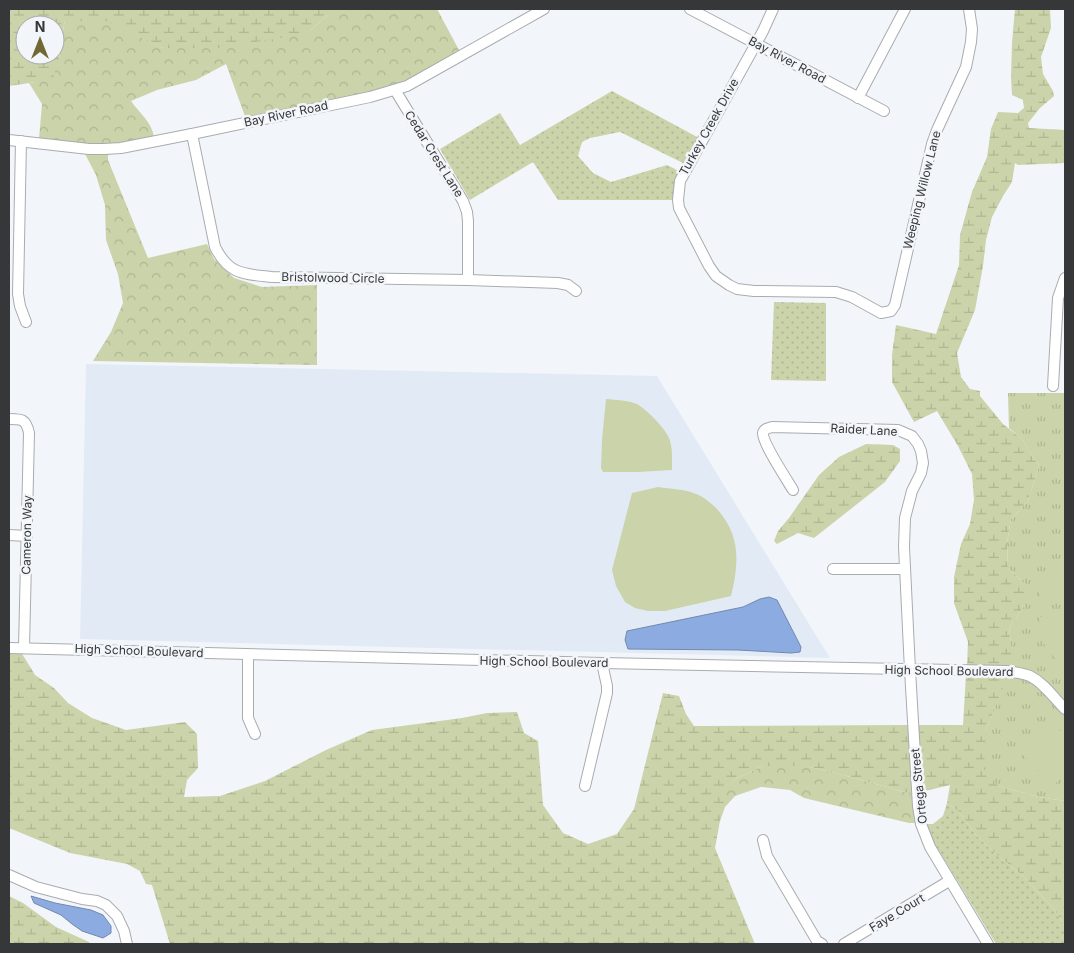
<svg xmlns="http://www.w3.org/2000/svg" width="1074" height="953" font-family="Inter,sans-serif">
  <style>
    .built { fill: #e2ebf5 }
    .grass { fill: url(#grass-dots) }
    .forest { fill: url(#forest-crowns) }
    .wetland { fill: url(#wetland-marsh); fill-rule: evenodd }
    .park { fill: url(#park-tufts) }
    .pitch { fill: #cad3a9 }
    .water { fill: #8cabe0; stroke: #7288ae }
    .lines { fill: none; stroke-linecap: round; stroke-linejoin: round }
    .minor-casing { stroke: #a9acaf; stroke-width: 12 }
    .minor { stroke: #fff; stroke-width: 10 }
    .labels { text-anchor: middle; stroke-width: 5; stroke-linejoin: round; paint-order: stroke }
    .street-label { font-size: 12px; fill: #363738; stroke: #f2f6fa }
  </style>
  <defs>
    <pattern id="grass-dots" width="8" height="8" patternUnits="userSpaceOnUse" patternTransform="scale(1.25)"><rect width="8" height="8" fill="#cad3a9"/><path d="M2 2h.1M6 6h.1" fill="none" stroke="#aeb692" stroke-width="1.8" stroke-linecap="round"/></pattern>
    <pattern id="forest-crowns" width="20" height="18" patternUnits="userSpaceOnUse" patternTransform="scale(1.25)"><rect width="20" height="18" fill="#cad3a9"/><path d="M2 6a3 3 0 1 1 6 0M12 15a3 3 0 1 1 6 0" fill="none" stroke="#aeb692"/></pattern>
    <pattern id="wetland-marsh" width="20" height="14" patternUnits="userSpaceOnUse" patternTransform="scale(1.25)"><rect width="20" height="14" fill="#cad3a9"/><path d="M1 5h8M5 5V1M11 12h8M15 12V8" fill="none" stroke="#aeb692"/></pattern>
    <pattern id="park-tufts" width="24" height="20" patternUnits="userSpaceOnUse" patternTransform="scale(1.25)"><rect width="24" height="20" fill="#cad3a9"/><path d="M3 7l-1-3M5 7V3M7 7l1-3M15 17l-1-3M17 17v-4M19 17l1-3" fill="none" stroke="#aeb692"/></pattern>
  </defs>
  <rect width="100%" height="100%" fill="#f2f6fa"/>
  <polygon class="built" points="86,364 657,376 830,658 80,639"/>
  <g class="grass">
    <polygon points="612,91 699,138 685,164 620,132 590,138 582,142 578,156 593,173 611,182 667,165 681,172 674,200 558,200 533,162 470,200 440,149 500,113 520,145"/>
    <polygon points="774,302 826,303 826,381 771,380"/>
    <polygon points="947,803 959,812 976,835 997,855 1023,876 1054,909 1065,927 1065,944 996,944 930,836 925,824 933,824 943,816"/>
  </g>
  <g class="forest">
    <path d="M 328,9 L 437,9 L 459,50 C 439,63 419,78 396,85 L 395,84 L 393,86 L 369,93 L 246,119 L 226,64 L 196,80 L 157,90 L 131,101 C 140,114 152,122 154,137 L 121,144 L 89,145 L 39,139 L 42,104 L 29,83 L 36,82 L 59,60 L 60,44 L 65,21 L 106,20 L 163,48 L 310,31 L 328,15 Z"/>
    <polygon points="84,152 118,152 108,155 108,160 148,258 207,244 214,259 234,278 262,287 317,285 317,365 93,361 111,332 123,303 118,274 106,240 105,205 96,175"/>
    <polygon points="762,766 806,766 847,776 912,794 914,794 918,823 909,823 804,798 790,790 761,787 735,796 725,807 725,789 734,780"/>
  </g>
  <g class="wetland">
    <path d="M 9,9 L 328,9 L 328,15 L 310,31 L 300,35 L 218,48 L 163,48 L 106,21 L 65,21 L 60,44 L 59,60 L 53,78 L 36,82 L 9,86 ZM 25,25 L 55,25 L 55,55 L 25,55 Z"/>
    <polygon points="1015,9 1050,9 1051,28 1041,57 1043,74 1053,91 1054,96 1040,108 1028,123 1029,128 1065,130 1065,163 1018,165 1015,163 1012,182 1003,196 992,217 986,240 983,266 975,310 957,353 961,377 970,389 980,391 980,396 1003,424 1021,438 1039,466 1028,501 1011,519 1007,543 1008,568 1025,584 1025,605 1009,628 1011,642 1011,667 967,666 968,642 954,603 954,577 961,544 970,524 974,500 972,474 958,446 937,411 914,422 892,382 892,355 896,325 936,334 959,265 960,235 972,192 987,157 991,129 998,112 1018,113 1024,108 1023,100 1012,95 1011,78 1012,42"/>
    <polygon points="866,444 893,445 900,449 900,461 885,482 814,538 798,533 777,544 774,541 778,531 789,518 819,475 839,457"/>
    <polygon points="9,652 21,652 35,675 54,688 68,703 92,718 126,730 185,722 197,734 198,768 187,780 184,797 220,796 265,781 326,750 372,730 462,718 487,713 517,712 524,733 538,741 543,805 563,833 588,844 617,834 634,809 663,693 679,696 686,714 694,726 910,725 914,794 912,794 847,776 806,766 762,766 734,780 726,789 725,807 720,821 715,848 755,944 170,944 152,885 146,884 140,871 127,864 70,853 9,828"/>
    <polygon points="966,675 1009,675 986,730 998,786 1039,797 1065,801 1065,927 1054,909 1023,876 997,855 976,835 959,812 947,803 950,785 921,792 917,725 963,725"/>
    <polygon points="9,896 23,903 56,927 89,942 89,944 9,944"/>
  </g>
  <g class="park">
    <polygon points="1008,393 1065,393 1065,703 1011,667 1011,642 1009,628 1025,605 1025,584 1008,568 1007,543 1011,519 1028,501 1039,466 1021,438 1009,428"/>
    <polygon points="1008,676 1028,680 1038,686 1065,714 1065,801 1039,797 998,786 984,769 986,730"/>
  </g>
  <g class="pitch">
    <path d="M 606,399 C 616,400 628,400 637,404 C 647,410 665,428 669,438 C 673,448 672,459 672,470 L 638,472 L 603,472 L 601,468 L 602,440 Z"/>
    <path d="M 658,487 C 671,489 684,489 696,494 C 704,497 711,503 717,509 C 741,536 739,563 731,596 L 665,611 L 648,611 L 635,608 L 625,602 L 616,586 L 612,570 L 632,493 Z"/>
    <path d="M 1065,559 L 1065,603 L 1040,603 C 1038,583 1049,568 1065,559 Z"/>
    <path d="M 1040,617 L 1065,618 L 1065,664 C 1047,656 1037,637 1040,617 Z"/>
    <polygon points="1048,719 1065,736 1065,773 1053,786 1018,750"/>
  </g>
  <g class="water">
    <polygon points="769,597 777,600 801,647 800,652 791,653 738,650 628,649 625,640 627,631 743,607 760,599"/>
    <polygon points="31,896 55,903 91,910 103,915 111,926 111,933 103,938 82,931 72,924 61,915 34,903"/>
  </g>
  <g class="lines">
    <g class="minor-casing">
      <g id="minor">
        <polyline points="690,9 884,111"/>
        <polyline points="773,9 763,31 680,181 678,200 679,208 709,266 716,276 729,285 737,289 754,291 836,292 852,297 881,313 891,311 895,305 932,144 937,130 966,67 971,42 972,29 969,9"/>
        <polyline points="395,90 463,201 467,212 468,221 468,280"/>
        <polyline points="858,98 905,9"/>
        <path d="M 192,134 L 215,247 C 229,275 244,274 272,277 L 468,280 L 558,283 L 568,285 L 576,291"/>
        <polyline points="9,140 89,149 104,149 121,148 192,134 370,97 407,86 544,9"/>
        <polyline points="21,141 18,294 20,306 26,322"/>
        <polyline points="1053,386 1058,298 1065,278"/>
        <path d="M 9,419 C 22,419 26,419 29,433 L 24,648"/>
        <path d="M 793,490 C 787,480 762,442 763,433 C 764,429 768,428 772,427 L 898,430 L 912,436 L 918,444 L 921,451 L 923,463 L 921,473 L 912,491 L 905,518 L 904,547 L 910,670 L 918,806 L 921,824 L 930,847 L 988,944"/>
        <polyline points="9,535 27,536"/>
        <polyline points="833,569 905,569"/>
        <path d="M 9,648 L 602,663 L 1006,671 C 1014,672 1022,673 1030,676 C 1044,683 1054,698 1065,709"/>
        <polyline points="248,655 248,718 255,734"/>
        <polyline points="585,786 607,693 607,686 602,663"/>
        <polyline points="763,840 767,856 817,941 822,944"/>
        <polyline points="9,875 36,887 82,899 97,901 106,905 117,916 124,931 127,944"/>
        <polyline points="844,944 949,881"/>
      </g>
    </g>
    <use href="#minor" class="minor"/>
  </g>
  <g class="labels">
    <g class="street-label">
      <text transform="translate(787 60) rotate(28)" y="4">Bay River Road</text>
      <text transform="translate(286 114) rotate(-12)" y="4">Bay River Road</text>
      <text transform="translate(709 127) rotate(-61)" y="4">Turkey Creek Drive</text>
      <text transform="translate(434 154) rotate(58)" y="4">Cedar Crest Lane</text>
      <text transform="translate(922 190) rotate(-76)" y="4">Weeping Willow Lane</text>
      <text transform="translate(333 278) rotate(1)" y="4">Bristolwood Circle</text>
      <text transform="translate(864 430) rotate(3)" y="4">Raider Lane</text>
      <text transform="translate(27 535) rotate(-89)" y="4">Cameron Way</text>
      <text transform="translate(139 651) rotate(2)" y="4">High School Boulevard</text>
      <text transform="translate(544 662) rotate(1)" y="4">High School Boulevard</text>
      <text transform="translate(949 671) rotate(1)" y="4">High School Boulevard</text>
      <text transform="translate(919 786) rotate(-96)" y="4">Ortega Street</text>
      <text transform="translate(897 913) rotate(-31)" y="4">Faye Court</text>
    </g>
  </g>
  <rect width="1074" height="953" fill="none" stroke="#363738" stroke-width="20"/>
  <g transform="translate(40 40)"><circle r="24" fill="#f2f6fa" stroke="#a7aaac"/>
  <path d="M0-4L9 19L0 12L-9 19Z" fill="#706835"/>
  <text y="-8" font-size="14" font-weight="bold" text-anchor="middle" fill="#363738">N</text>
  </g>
</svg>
